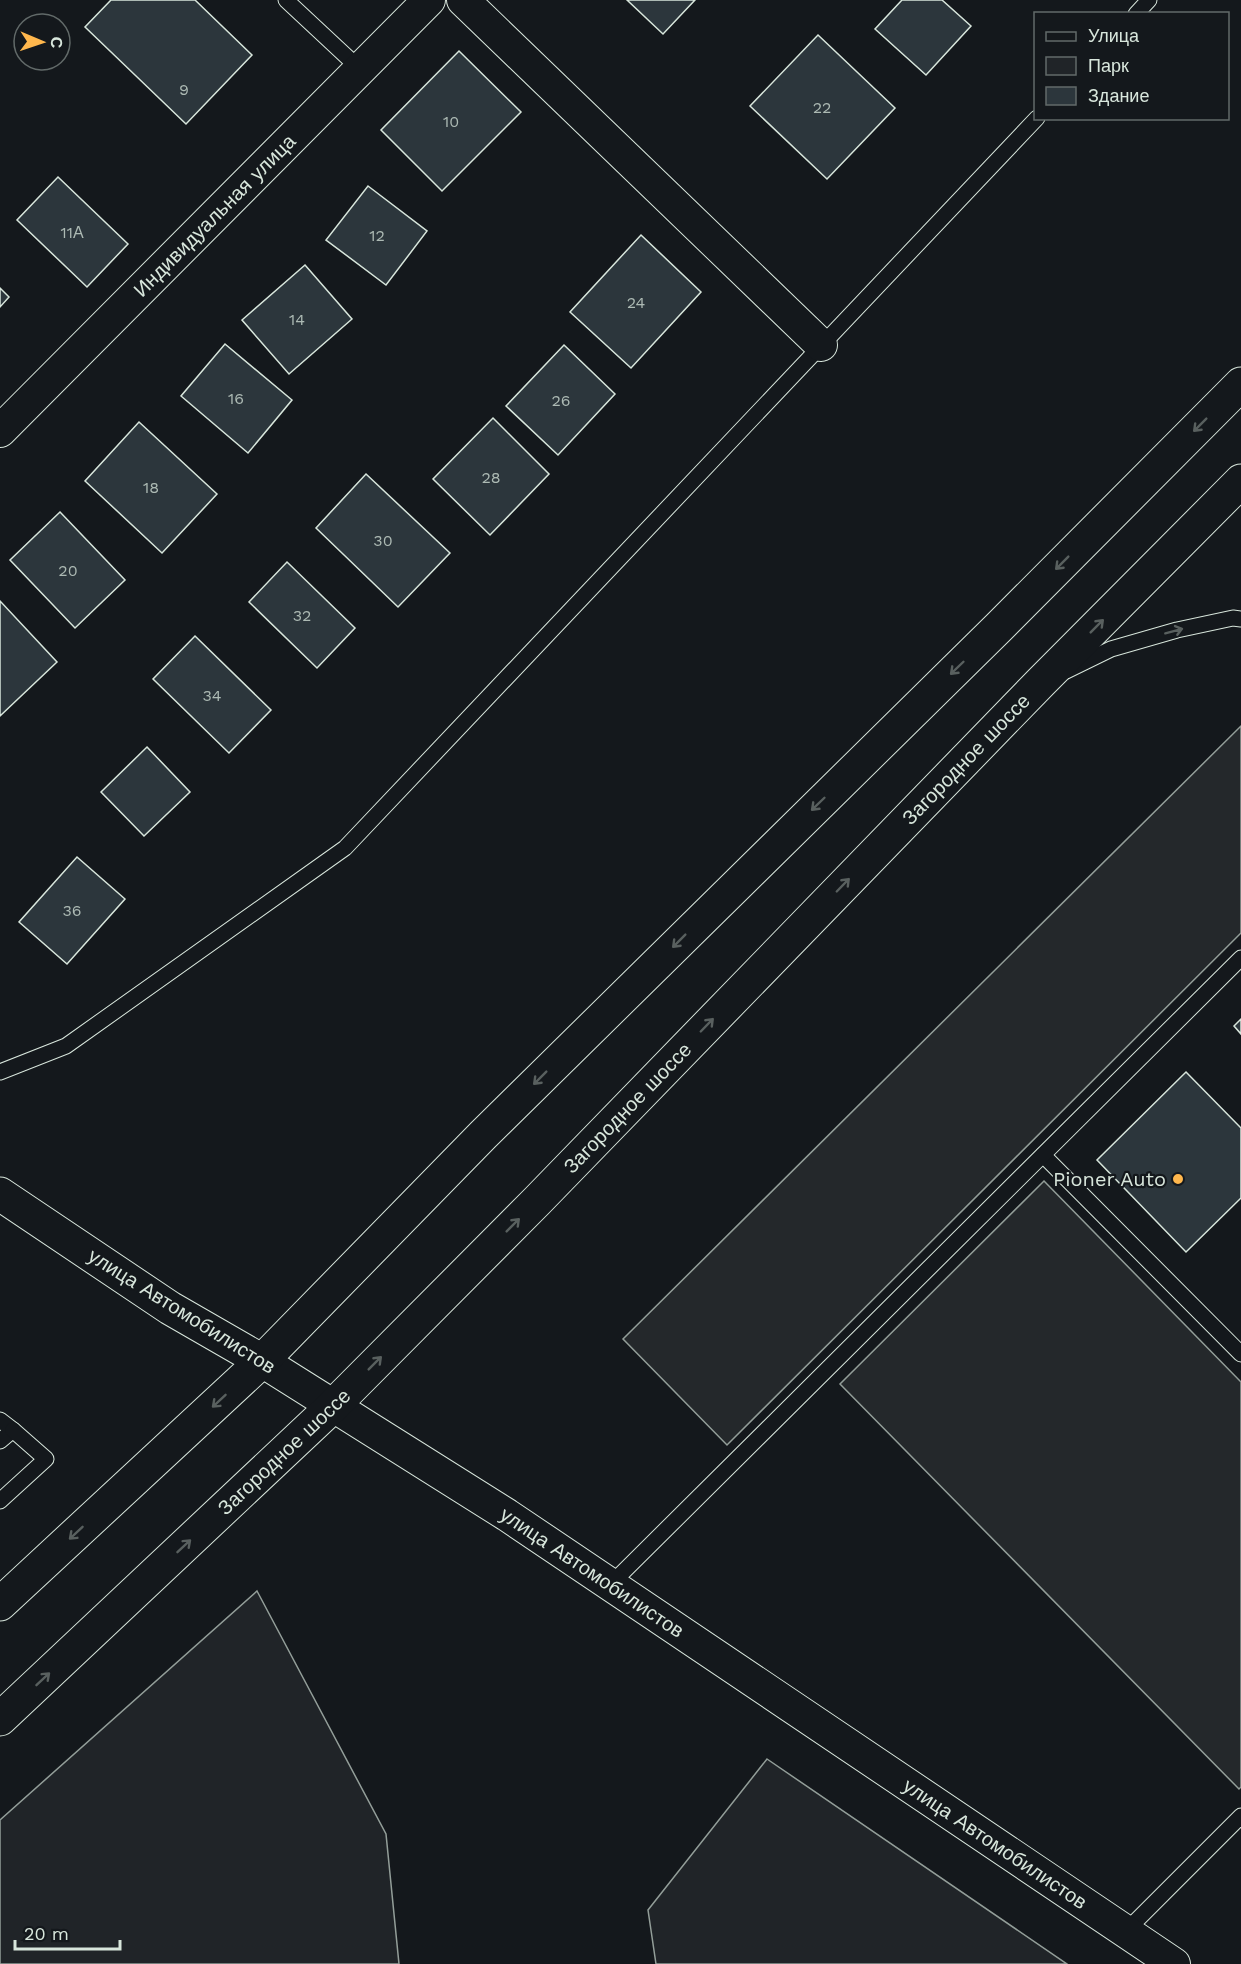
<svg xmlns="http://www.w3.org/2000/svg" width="1241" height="1964" font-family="'Work Sans',sans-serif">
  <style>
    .green { fill: #202428; stroke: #939e99; stroke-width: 1.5 }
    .parking { fill: #24282b; stroke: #939e99; stroke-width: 1.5 }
    .building { fill: #2c363c; stroke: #d8e6dc; stroke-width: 1.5 }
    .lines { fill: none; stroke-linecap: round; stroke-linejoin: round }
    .service-casing { stroke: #d8e6dc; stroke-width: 17 }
    .minor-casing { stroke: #d8e6dc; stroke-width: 34 }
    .tertiary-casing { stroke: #d8e6dc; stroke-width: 35 }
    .trunk-casing { stroke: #d8e6dc; stroke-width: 35 }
    .service { stroke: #14181c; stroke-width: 15 }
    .minor { stroke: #14181c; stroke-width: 32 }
    .tertiary { stroke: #14181c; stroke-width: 33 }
    .trunk { stroke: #14181c; stroke-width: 33 }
    .oneway { stroke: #59605f }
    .poi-dot { fill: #ffb74d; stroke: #14181c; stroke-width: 2 }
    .labels { text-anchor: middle; stroke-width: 4.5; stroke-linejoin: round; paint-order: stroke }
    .number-label { font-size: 16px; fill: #adbab4 }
    .street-label { font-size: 20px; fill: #d8e6dc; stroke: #14181c }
    .poi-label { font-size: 20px; fill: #d8e6dc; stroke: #14181c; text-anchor: end }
  </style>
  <rect width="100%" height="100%" fill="#14181c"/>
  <g class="green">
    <polygon points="257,1591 386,1834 399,1964 0,1964 0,1820"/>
    <polygon points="767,1759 1067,1964 656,1964 648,1910"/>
  </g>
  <g class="parking">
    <polygon points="1241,726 1241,933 727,1445 623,1339"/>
    <polygon points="1044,1181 1241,1382 1241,1787 1239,1789 840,1384"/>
  </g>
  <g class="building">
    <polygon points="111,0 195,0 252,55 186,124 85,27"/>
    <polygon points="627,0 695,0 663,34"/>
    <polygon points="902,0 942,0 971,26 926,75 875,29"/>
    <polygon points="818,35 895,108 827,179 750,106"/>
    <polygon points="459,51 521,112 442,191 381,130"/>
    <polygon points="58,177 128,244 87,287 17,220"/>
    <polygon points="368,186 427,231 386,285 326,240"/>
    <polygon points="641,235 701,292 631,368 570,312"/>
    <polygon points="305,265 352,319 289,374 242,320"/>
    <polygon points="0,288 9,297 0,307"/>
    <polygon points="225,344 292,400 248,453 181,396"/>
    <polygon points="564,345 615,394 558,455 506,406"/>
    <polygon points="493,418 549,474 490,535 433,479"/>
    <polygon points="139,422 217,494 162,553 85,481"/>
    <polygon points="366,474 450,553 398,607 316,528"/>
    <polygon points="60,512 125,580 75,628 10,560"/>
    <polygon points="287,562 355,628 317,668 249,602"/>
    <polygon points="0,601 57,662 0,716"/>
    <polygon points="195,636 271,710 229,753 153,679"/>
    <polygon points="147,747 190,792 144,836 101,792"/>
    <polygon points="77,857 125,899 67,964 19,922"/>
    <polygon points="1241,1019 1241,1034 1234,1026"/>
    <polygon points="1186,1072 1241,1128 1241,1198 1186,1252 1097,1160"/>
  </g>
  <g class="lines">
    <g class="service-casing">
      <g id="service">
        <polyline points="286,0 361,70"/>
        <polyline points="1136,14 1149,0"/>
        <polyline points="1066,671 1111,649 1177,630 1233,618 1241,619"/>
        <polyline points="0,1072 66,1046 345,848 1037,118"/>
        <polyline points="1043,1155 1241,1354"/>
        <polyline points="0,1420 13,1430 0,1441"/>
        <polyline points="0,1501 46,1459 13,1430"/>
        <polyline points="610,1585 1241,958"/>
        <polyline points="1125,1932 1241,1816"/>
      </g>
    </g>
    <g class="minor-casing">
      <g id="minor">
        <polyline points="463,0 821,345"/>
        <path id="s1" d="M 0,431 L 429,0"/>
        <path id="s2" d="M 262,1361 L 507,1515 L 1174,1964"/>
      </g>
    </g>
    <g class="tertiary-casing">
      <polyline id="tertiary" points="0,1194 170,1308 262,1361"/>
    </g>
    <g class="trunk-casing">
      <g id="trunk">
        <polyline points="0,1604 262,1361 483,1135 999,627 1241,384"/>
        <path id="s3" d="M 0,1719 L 334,1405 L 537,1201 L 1041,682 L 1241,481"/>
      </g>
    </g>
    <use href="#service" class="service"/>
    <use href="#minor" class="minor"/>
    <use href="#tertiary" class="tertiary"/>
    <use href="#trunk" class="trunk"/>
  </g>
  <defs><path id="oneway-shaft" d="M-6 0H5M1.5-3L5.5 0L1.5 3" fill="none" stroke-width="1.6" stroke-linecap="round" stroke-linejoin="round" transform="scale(1.5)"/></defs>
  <g class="oneway">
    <use href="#oneway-shaft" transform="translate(1200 425) rotate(135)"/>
    <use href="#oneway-shaft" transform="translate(1062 563) rotate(135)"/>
    <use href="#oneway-shaft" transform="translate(1097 626) rotate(-45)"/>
    <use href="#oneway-shaft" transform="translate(1174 631) rotate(-15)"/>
    <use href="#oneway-shaft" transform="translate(957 668) rotate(136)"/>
    <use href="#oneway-shaft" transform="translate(818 804) rotate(136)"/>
    <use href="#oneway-shaft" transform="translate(843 885) rotate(-46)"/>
    <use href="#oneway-shaft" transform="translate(679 941) rotate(135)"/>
    <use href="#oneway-shaft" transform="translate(707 1025) rotate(-46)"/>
    <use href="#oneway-shaft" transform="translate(540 1078) rotate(135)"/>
    <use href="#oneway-shaft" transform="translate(513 1225) rotate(-45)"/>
    <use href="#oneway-shaft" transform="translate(375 1363) rotate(-45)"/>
    <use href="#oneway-shaft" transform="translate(219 1401) rotate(137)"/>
    <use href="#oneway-shaft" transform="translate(76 1533) rotate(137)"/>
    <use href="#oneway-shaft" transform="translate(184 1546) rotate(-43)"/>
    <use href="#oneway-shaft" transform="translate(43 1679) rotate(-43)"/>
  </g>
  <circle class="poi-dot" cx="1178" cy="1179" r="6"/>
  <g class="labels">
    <g class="number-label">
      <text x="184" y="95">9</text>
      <text x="822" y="113">22</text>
      <text x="451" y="127">10</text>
      <text x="72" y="238">11А</text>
      <text x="377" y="241">12</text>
      <text x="636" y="308">24</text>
      <text x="297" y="325">14</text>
      <text x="236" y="404">16</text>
      <text x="561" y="406">26</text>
      <text x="491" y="483">28</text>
      <text x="151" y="493">18</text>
      <text x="383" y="546">30</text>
      <text x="68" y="576">20</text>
      <text x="302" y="621">32</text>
      <text x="212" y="701">34</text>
      <text x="72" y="916">36</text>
    </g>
    <g class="street-label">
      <text dy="7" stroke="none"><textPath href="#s1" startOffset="304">Индивидуальная улица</textPath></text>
      <text dy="7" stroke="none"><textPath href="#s3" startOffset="1362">Загородное шоссе</textPath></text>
      <text dy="7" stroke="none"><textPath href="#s3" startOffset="876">Загородное шоссе</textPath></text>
      <text transform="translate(182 1311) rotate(32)" y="7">улица Автомобилистов</text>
      <text dy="7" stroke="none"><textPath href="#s3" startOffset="390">Загородное шоссе</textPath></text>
      <text dy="7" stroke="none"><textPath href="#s2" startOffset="392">улица Автомобилистов</textPath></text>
      <text dy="7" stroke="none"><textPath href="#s2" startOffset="878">улица Автомобилистов</textPath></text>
    </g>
    <g class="poi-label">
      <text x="1166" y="1186">Pioner Auto</text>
    </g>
  </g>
  <rect x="1034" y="12" width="195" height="108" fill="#14181c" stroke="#626a69" stroke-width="1.5"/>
  <rect x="1046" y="32" width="30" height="9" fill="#14181c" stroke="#626a69" stroke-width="1.5"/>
  <text x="1088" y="42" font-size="18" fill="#d8e6dc">Улица</text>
  <rect x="1046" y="57" width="30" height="18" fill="#202428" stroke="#626a69" stroke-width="1.5"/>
  <text x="1088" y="72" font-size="18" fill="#d8e6dc">Парк</text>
  <rect x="1046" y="87" width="30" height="18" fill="#2c363c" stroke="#626a69" stroke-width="1.5"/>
  <text x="1088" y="102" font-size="18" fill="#d8e6dc">Здание</text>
  <g transform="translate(42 42) rotate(92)"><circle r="28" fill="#14181c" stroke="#626a69" stroke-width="1.5"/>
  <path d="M0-4.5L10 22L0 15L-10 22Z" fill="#ffb74d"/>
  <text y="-9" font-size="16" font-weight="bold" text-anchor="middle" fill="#d8e6dc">С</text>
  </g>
  <path d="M15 1940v9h105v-9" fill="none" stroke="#d8e6dc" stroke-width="3"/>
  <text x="24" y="1940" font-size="18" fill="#d8e6dc" stroke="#14181c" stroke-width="4.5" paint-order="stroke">20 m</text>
</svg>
